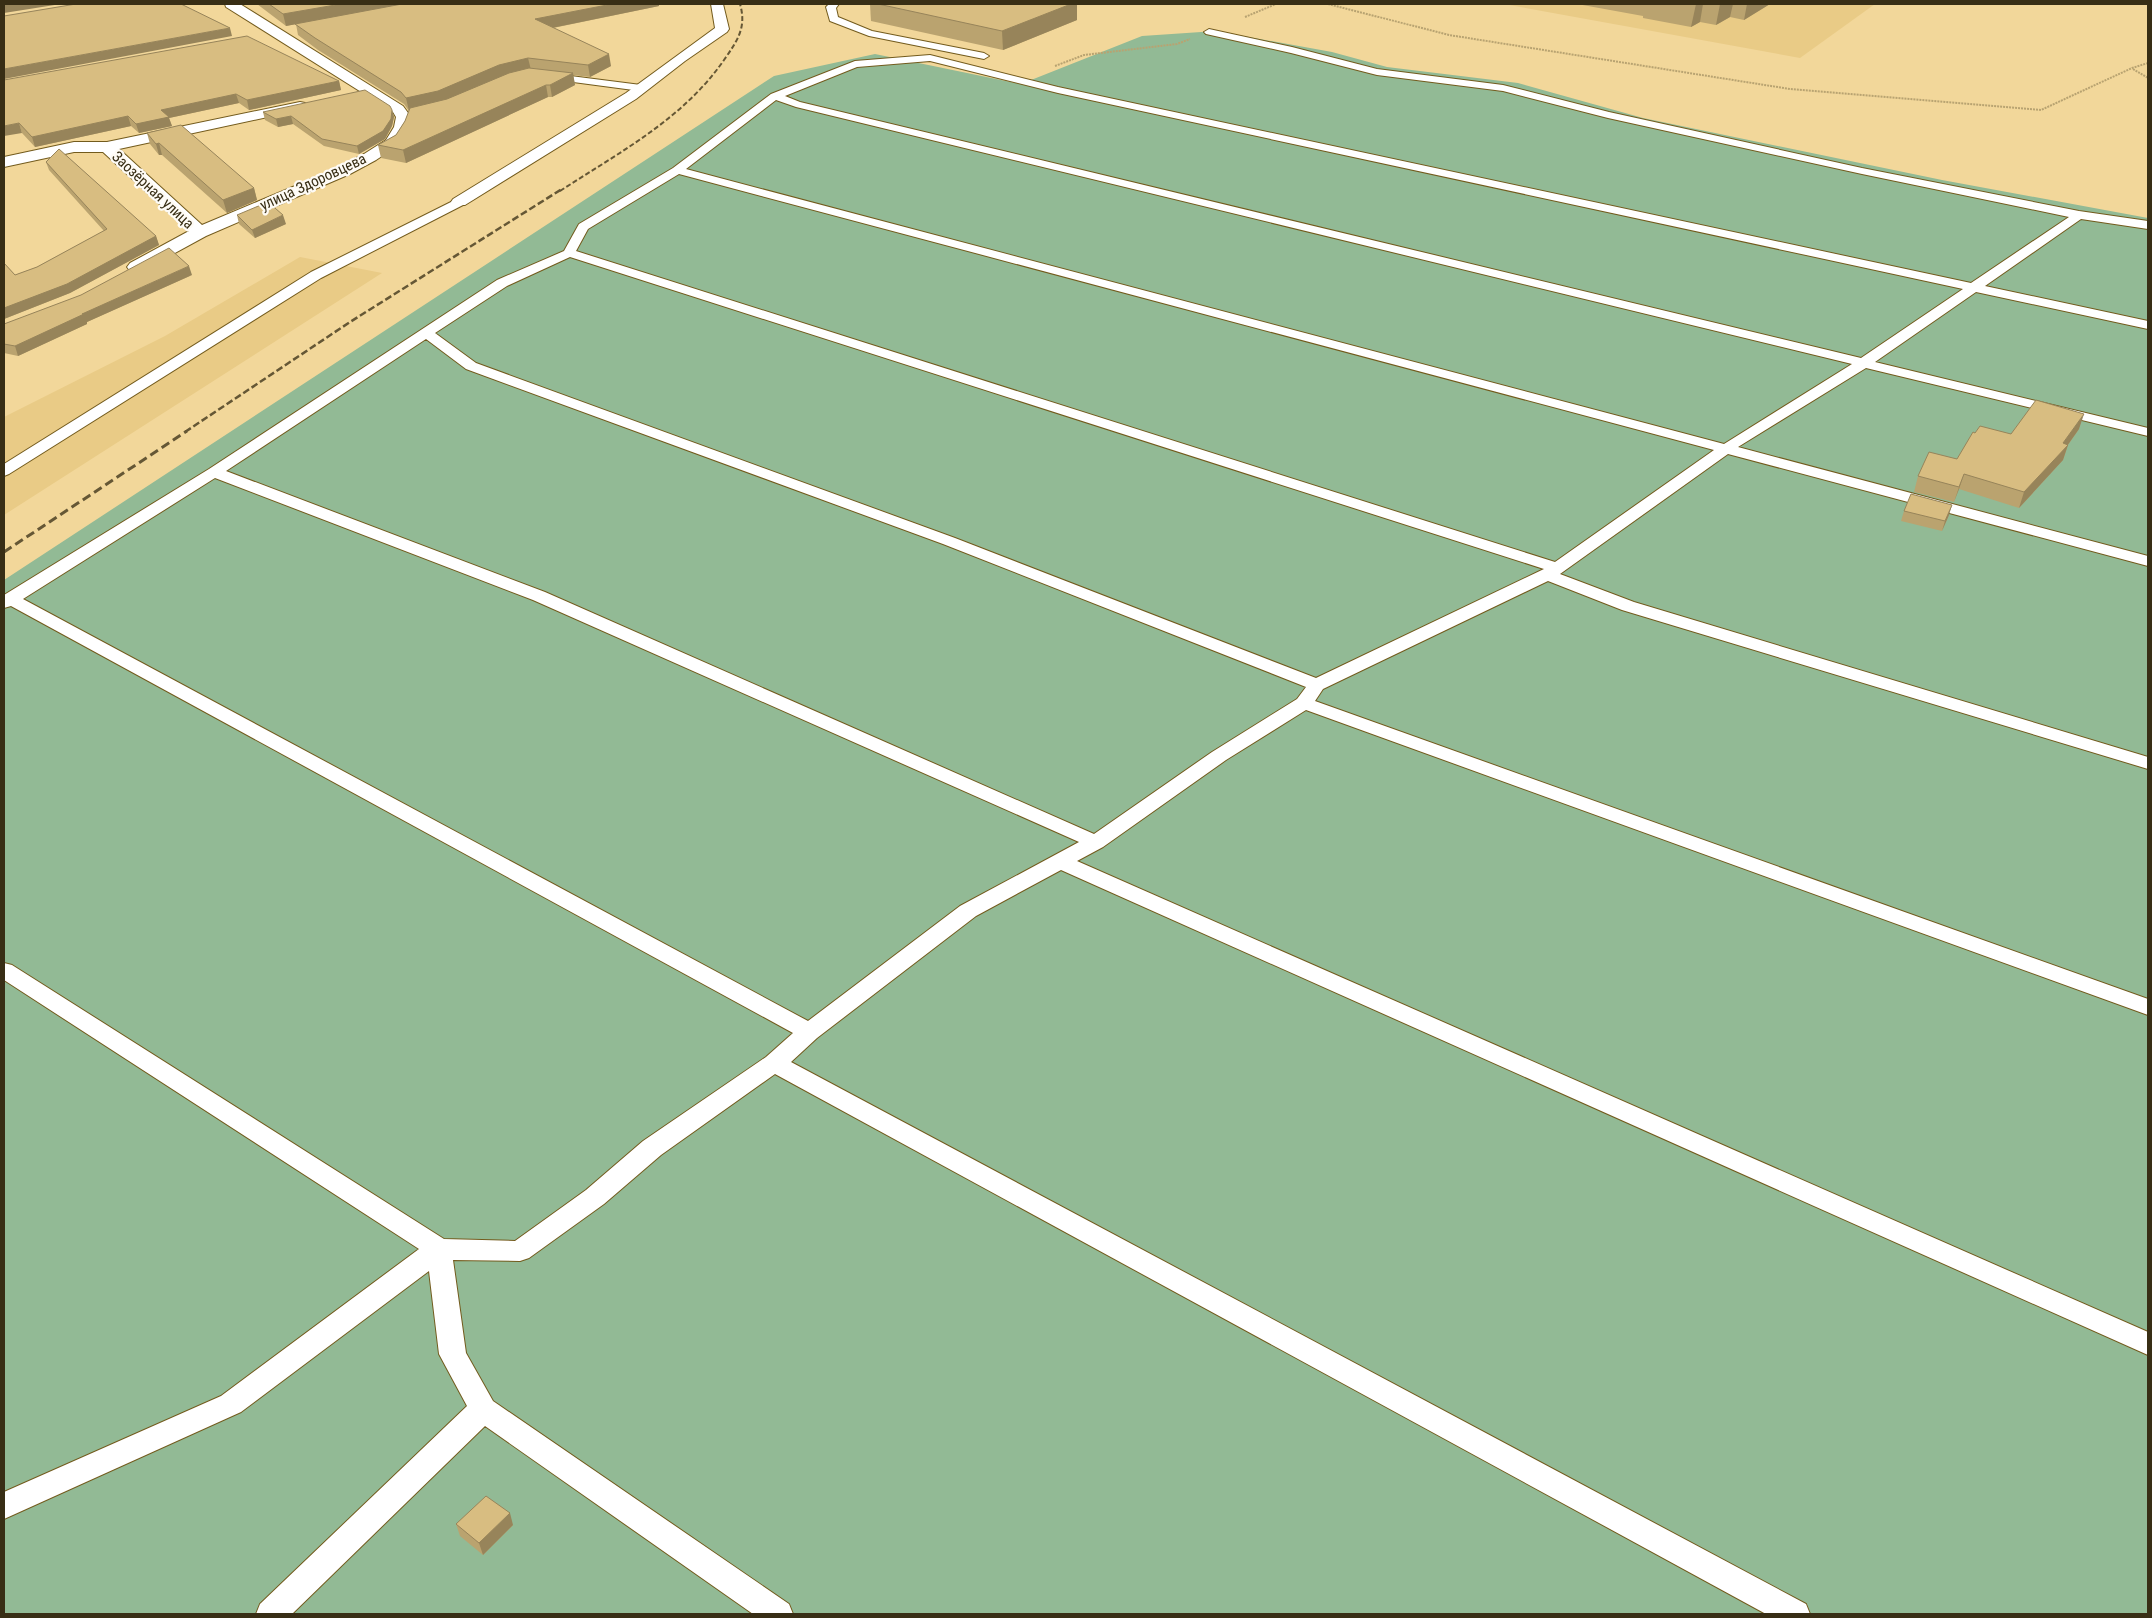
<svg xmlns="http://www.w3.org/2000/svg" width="2152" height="1618" font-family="'Roboto Condensed',sans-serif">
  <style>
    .built { fill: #e9cb86 }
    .green { fill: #92ba95 }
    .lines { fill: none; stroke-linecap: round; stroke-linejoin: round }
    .service-casing { stroke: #735b1d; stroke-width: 2 }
    .minor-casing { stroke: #735b1d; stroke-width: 2 }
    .path { stroke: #b8a371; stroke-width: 2; stroke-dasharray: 2 1; stroke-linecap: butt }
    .service { fill: #fff; fill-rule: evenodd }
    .minor { fill: #fff; fill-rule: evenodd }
    .rail-far2 { stroke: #655735; stroke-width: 2; stroke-dasharray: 5 2.5; stroke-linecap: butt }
    .rail-far1 { stroke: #655735; stroke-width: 2.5; stroke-dasharray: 7 3; stroke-linecap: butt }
    .rail { stroke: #655735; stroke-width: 3; stroke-dasharray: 9 4.5; stroke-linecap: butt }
    .wall { fill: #baa36f }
    .shaded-wall { fill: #97845a }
    .building { fill: #d8bd81; stroke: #97845a }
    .labels { text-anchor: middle; stroke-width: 4.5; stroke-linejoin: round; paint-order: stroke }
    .far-street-label { font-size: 15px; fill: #382e15; stroke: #fefbf5 }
  </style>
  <rect width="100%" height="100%" fill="#f2d79a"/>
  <g class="built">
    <polygon points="1504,4 1875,4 1800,58"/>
    <polygon points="300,257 382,273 4,515 4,417 165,336"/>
  </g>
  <polygon class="green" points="1216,31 1332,52 1387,67 1518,83 1643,118 1942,180 2148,218 2148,1614 4,1614 4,580 774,76 875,54 1021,84 1142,36"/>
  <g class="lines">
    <g class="service-casing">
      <g id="service">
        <polygon points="829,4 839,4 836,8 838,17 872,31 984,53 989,56 984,59 869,36 830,21 826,7"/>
        <path d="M 1209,29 L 1292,47 L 1377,69 L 1503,85 L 1609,112 L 1862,168 L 2079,211 L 2148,221 L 2148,229 L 2081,219 L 1985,286 L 2148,321 L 2148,329 L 1976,292 L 1875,362 L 2148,428 L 2148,436 L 1866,368 L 1738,447 L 2148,556 L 2148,566 L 1728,454 L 1560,574 L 1634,602 L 2148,757 L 2148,769 L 1622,610 L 1548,581 L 1323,689 L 1315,701 L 2148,999 L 2148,1015 L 1306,710 L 1226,760 L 1103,847 L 1077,861 L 2148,1332 L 2148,1355 L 1061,870 L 976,916 L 817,1038 L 791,1062 L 1806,1604 L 1810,1614 L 1766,1614 L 775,1074 L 661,1155 L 604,1204 L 529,1258 L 520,1261 L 453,1260 L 466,1353 L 493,1401 L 789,1604 L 793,1614 L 753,1614 L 485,1426 L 292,1614 L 256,1614 L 260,1604 L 467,1406 L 439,1354 L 429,1271 L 241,1412 L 4,1519 L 4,1492 L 221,1396 L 419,1249 L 4,980 L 4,963 L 12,965 L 444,1239 L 515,1241 L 586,1190 L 643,1141 L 766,1057 L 793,1033 L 11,606 L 4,608 L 4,595 L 209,469 L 497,280 L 564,251 L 579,224 L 673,168 L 771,94 L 855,61 L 930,55 L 1058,87 L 1971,283 L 2069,217 L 1862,174 L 1608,118 L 1503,91 L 1377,75 L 1291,53 L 1206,34 L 1204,32 ZM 930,61 L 1058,93 L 1963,289 L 1861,358 L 800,102 L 785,96 L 857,67 ZM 776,100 L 796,107 L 1852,364 L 1724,444 L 686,169 ZM 679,174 L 1714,450 L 1555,562 L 576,251 L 588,229 ZM 570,257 L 1544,569 L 1316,678 L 955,538 L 476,363 L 435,333 L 507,286 ZM 426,339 L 466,369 L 943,544 L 1306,687 L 1297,699 L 1212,752 L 1094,834 L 545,592 L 226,471 ZM 215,478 L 533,600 L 1079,842 L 960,906 L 808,1021 L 23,599 Z"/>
        <polygon points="547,73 641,85 646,88 641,91 543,78 542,76 543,74"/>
        <polygon points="459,198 465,202 463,205 321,278 9,474 4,476 4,464 311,272"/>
      </g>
    </g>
    <g class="minor-casing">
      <g id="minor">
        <polygon points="225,4 240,4 403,106 411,117 410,127 397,146 376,160 350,174 206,236 142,271 136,272 130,271 127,267 130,263 189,231 103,152 74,152 4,167 4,157 74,142 107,142 300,102 305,103 307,106 305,109 300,110 119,149 202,225 338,168 364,154 386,140 394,127 396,117 393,112 226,7"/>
        <polygon points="711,4 723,4 729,29 727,32 685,61 636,99 465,205 453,205 451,202 453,199 626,93 715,28"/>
      </g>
    </g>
    <g class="path">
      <polyline points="1328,4 1449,35 1790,89 2041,110 2132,68 2148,63"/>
      <polyline points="1245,17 1276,4"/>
      <polyline points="1055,66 1084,55 1177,44 1190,39"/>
      <polyline points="2133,69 2148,78"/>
    </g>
    <use href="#service" class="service"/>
    <use href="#minor" class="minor"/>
    <path class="rail-far2" d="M 560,191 C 620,152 683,119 724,60 C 737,41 747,28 740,4"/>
    <polyline class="rail-far1" points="185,432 350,322 562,189"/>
    <polyline class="rail" points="4,552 187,431"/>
  </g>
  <g class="wall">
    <polygon points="257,4 659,4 659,6 553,28 611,66 590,77 573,75 575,85 552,97 548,97 406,163 381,158 378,145 396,135 405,121 409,111 404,104 318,50 298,35 296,24 286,26"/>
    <polygon points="870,4 1077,4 1077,20 1003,50 871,21"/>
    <polygon points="1577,4 1770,4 1744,20 1730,17 1716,25 1700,22 1691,27 1643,18 1643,16"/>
    <polygon points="4,80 339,81 341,90 249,110 239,103 169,118 172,126 139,133 131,126 35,147 22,133"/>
    <polygon points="392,110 394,117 392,126 385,139 359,154 324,146 293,124 278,127 265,120 263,112"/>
    <polygon points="147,133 254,188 257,200 227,213 162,155 159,155 150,144"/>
    <polygon points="46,162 156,236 159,245 70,293 4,319 4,263 15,275 37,267 104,231 49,170"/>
    <polygon points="237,215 286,224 255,238 239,224"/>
    <polygon points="192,275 87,322 87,324 18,356 4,353 4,324"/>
    <polygon points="2079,429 2068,445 2063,460 2019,508 1959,489 1954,502 1914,492 1918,476 1957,459"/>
    <polygon points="1904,511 1949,515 1942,531 1901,521"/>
    <polygon points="456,1524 513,1525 483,1555 460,1536"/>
  </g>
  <g class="shaded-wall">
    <polygon points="4,4 61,4 4,13"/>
    <polygon points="341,4 406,4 286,26 283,14"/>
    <polygon points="612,4 659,4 659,6 537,31 535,19"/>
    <polygon points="1071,4 1077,4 1077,20 1003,50 1002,31"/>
    <polygon points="1696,4 1703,4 1700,22 1691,27"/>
    <polygon points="1720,4 1733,4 1730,17 1716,25"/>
    <polygon points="1747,4 1770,4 1744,20"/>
    <polygon points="230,28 232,36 4,79 4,69"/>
    <polygon points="609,54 611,66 590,77 588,65"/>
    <polygon points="528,58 531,70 440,103 409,111 406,98 499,65"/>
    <polygon points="573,73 575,85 552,97 550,85"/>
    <polygon points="339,81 341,90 249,110 247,100"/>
    <polygon points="546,85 548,97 406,163 403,150"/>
    <polygon points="236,94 239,103 169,118 172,126 139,133 136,124 161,110"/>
    <polygon points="392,110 394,117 392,126 385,139 359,154 357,146"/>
    <polygon points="128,116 131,126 35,147 32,137"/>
    <polygon points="291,116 293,124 278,127 276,119"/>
    <polygon points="19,123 22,133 4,136 4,126"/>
    <polygon points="159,143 162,155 159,155 156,144"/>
    <polygon points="254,188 257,200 227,213 223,200"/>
    <polygon points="283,215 286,224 255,238 252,230"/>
    <polygon points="156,236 159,245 70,293 4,319 4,308"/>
    <polygon points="189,266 192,275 87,322 87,324 18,356 15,346 82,314"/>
    <polygon points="2084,414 2079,429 2067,446 2068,445 2063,460 2019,508 2024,492 2063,443"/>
    <polygon points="1964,474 1959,489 1954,502 1959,487"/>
    <polygon points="1952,505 1949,515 1942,531 1945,521"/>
    <polygon points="510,1513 513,1525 483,1555 479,1543"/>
  </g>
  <g class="building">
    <polygon points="76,4 181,4 230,28 4,69 4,16"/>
    <polygon points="269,4 341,4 283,14"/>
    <polygon points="402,4 612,4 535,19 609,54 588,65 528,58 499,65 438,91 406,98 401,92 315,38 295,24"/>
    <polygon points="878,4 1071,4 1002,31"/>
    <polygon points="247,36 339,81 247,100 236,94 161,110 169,117 136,124 128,116 32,137 19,123 4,126 4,80"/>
    <polygon points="529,68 573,73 550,85 546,85 403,150 378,145 396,135 405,121 410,108 447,99 509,73"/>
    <polygon points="365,90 390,106 392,110 391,119 383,131 357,146 322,139 291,116 276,119 263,112"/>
    <polygon points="181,125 254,188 223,200 159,143 156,144 147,133"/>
    <polygon points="59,149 156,236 67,284 4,308 4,263 15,275 37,267 107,229 46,162"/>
    <polygon points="268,202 283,215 252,230 237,215"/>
    <polygon points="169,248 189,266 82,314 84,314 15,346 4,344 4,324 81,295"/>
    <polygon points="2036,400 2084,414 2063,443 2068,445 2024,492 1964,474 1959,487 1918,476 1929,452 1957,459 1973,432 1975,433 1980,426 2011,434"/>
    <polygon points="1911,494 1952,505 1945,521 1904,511"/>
    <polygon points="486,1496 510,1513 479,1543 456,1524"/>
  </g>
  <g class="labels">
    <g class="far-street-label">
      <text transform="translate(313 182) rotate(-25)" y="5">улица Здоровцева</text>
      <text transform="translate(153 190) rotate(43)" y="5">Заозёрная улица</text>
    </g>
  </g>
  <rect width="2152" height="1618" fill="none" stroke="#382e15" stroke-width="10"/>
</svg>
